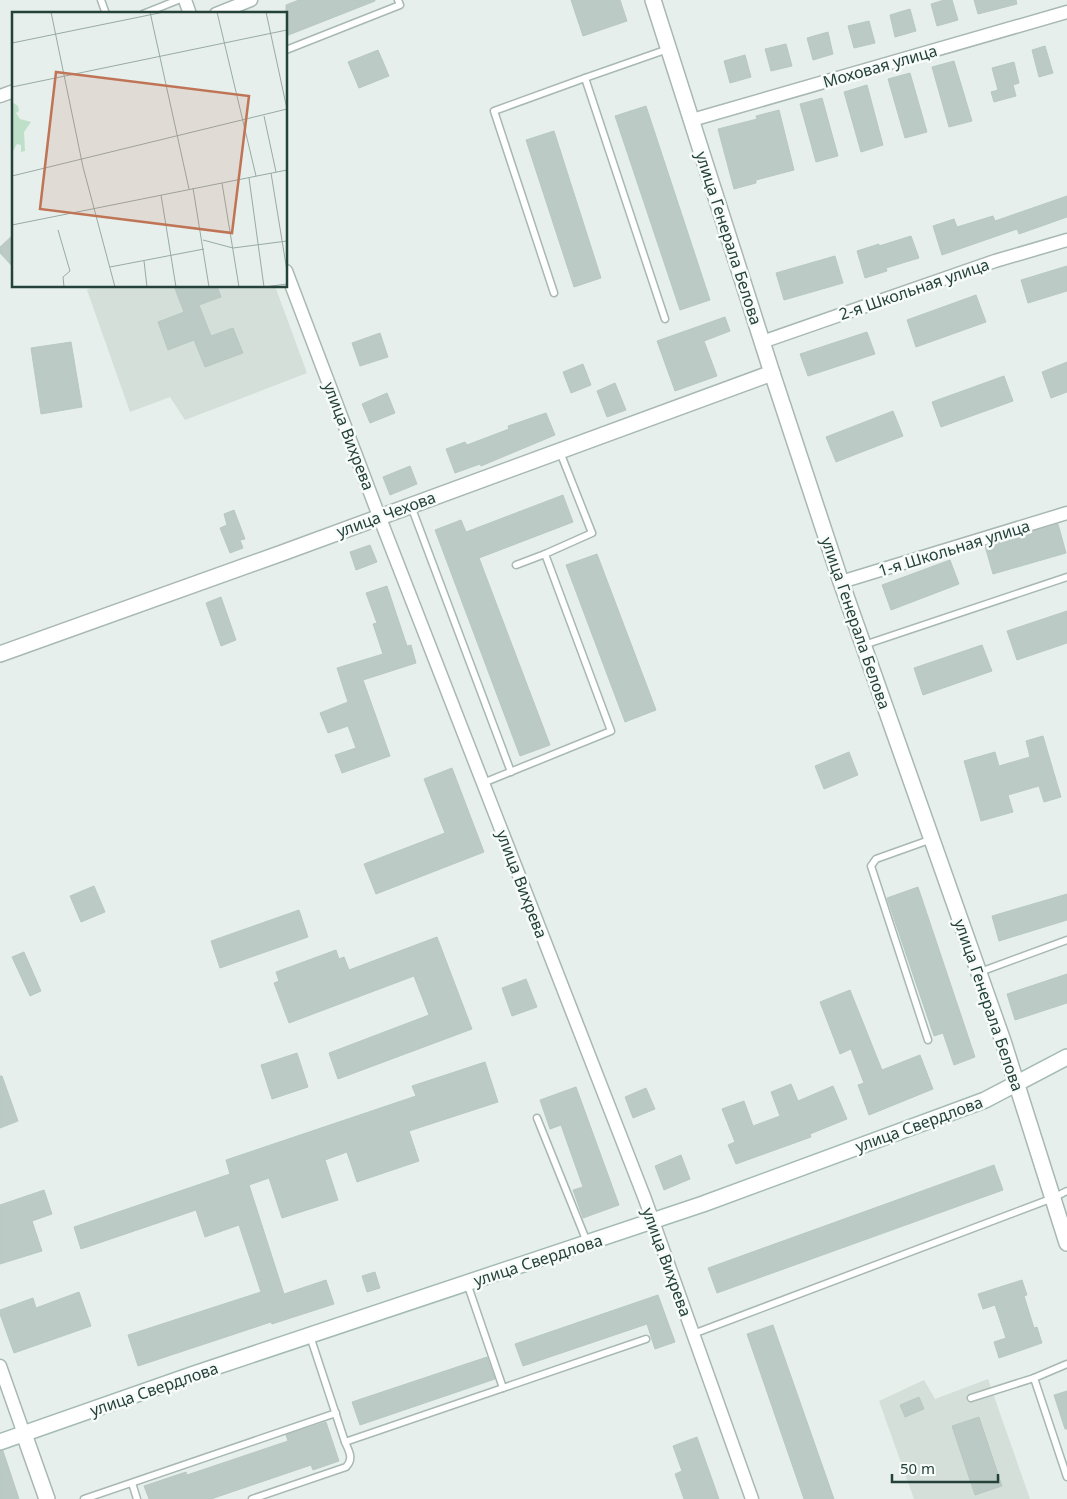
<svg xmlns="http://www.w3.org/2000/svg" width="1067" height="1499" font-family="'Noto Sans',sans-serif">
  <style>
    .built { fill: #d4dfda }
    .building { fill: #bbcac4; stroke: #b8c9c2 }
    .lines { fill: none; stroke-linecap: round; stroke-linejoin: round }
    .service-casing { stroke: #a8b8b2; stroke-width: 9 }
    .minor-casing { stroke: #a8b8b2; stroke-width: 15 }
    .tertiary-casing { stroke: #a8b8b2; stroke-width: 18 }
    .secondary-casing { stroke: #a4bbb3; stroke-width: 18 }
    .service { stroke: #fff; stroke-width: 6 }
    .minor { stroke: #fff; stroke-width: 12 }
    .tertiary { stroke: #fff; stroke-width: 15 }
    .secondary { stroke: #fff; stroke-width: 15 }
    .labels { text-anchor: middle; stroke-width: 5; stroke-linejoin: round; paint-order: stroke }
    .street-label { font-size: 16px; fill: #24423a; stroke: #f7fbf9 }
    .inset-road { fill: none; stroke: #98aaa4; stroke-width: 1 }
    .view { fill: #c07456; fill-opacity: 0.15; stroke: #c07456; stroke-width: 2.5 }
    .inset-edge { fill: none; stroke: #24423a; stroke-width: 2.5 }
  </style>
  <rect width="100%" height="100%" fill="#e6efeb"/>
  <g class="built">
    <polygon points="95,286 275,286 307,373 185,420 170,397 130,412 87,290"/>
    <polygon points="988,1379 1030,1499 914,1499 879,1401 924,1380 935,1399"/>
  </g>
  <g class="building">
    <polygon points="299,0 375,0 375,1 286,36 286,5"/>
    <polygon points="571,0 620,0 627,21 583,36"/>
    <polygon points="944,0 952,0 958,20 937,26 931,4"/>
    <polygon points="974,0 1016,0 1017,4 978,14"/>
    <polygon points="910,9 916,31 895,37 890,15"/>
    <polygon points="869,21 875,43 854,48 848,26"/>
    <polygon points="828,32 833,54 813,60 807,38"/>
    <polygon points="786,44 792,66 771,71 765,49"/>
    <polygon points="1045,46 1053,73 1039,77 1032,50"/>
    <polygon points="378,50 389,76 359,88 348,62"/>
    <polygon points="745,55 751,77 730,83 724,61"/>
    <polygon points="954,61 972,121 949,127 932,67"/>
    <polygon points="1014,62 1019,83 1013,85 1016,96 994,102 991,92 998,90 992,68"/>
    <polygon points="910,73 927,132 905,138 888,79"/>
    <polygon points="867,85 883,145 861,152 844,92"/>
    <polygon points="822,98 838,156 816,162 800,104"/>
    <polygon points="646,106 710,300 680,310 615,116"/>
    <polygon points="779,110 794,170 756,180 756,183 734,189 718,129 757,119 756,116"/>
    <polygon points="554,131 601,278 574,287 526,140"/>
    <polygon points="1067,196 1067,217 1019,234 1017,229 942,255 933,226 954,219 957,227 993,216 995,221"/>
    <polygon points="14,234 14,268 0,253 0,247"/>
    <polygon points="911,236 919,258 886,268 887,271 865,278 857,251 879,244 879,246"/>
    <polygon points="835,256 843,283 784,300 776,273"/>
    <polygon points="1067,266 1067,291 1028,303 1021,280"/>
    <polygon points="174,286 217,286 221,297 199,305 211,336 233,328 243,353 205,367 194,340 168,350 158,322 184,312"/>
    <polygon points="976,295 986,322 916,347 907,320"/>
    <polygon points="725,317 730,331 704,341 717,376 675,391 657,341"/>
    <polygon points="867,332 875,354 808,376 800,354"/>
    <polygon points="380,333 388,357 360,366 352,343"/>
    <polygon points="71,342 82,407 41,414 31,348"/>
    <polygon points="1067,362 1067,392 1051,398 1042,372"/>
    <polygon points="583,364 591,385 571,393 563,372"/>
    <polygon points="1004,376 1013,401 941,427 932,402"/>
    <polygon points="615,383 626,410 607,417 597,391"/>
    <polygon points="387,393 395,413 370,423 362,404"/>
    <polygon points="893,411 903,436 836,462 826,437"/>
    <polygon points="546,413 555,435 481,466 480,464 455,473 446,449 465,442 467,445 509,429 508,426"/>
    <polygon points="410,466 417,484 390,495 383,477"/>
    <polygon points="563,495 573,522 479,558 550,745 520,756 435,530 461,520 466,532"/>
    <polygon points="234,510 245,539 240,540 243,548 230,553 220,528 227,525 224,514"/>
    <polygon points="1058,524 1066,553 993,574 985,546"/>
    <polygon points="370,545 377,562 356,570 350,552"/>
    <polygon points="597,554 656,710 625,722 566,565"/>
    <polygon points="950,560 959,584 891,610 882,585"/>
    <polygon points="387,586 407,646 411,645 416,663 363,680 390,756 342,773 335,755 356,748 348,726 328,733 320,713 348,702 337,668 383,654 373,624 377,623 366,593"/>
    <polygon points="221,597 236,640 221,646 206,603"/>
    <polygon points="1067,611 1067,643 1017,660 1007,631"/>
    <polygon points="982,645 992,671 923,695 914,668"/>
    <polygon points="1043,736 1061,797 1044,802 1039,786 1008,795 1013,812 981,821 964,761 995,752 999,766 1030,757 1026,741"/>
    <polygon points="849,752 858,775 824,789 815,766"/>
    <polygon points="452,768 484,852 376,894 364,864 445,833 424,779"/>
    <polygon points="94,886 105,912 81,922 70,896"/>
    <polygon points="918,887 975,1057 954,1065 943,1033 934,1036 887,898"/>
    <polygon points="1067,894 1067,920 999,941 992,916"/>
    <polygon points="299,910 308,937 220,968 211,941"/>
    <polygon points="437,937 472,1029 338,1079 329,1053 429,1015 414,976 289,1023 274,983 279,981 276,972 336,950 339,959 344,957 349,970"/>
    <polygon points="24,952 41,991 30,996 12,957"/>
    <polygon points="1067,974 1067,1003 1015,1020 1007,994"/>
    <polygon points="526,979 537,1007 512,1016 502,988"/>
    <polygon points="850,990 882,1070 920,1055 933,1089 869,1115 858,1085 864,1083 851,1049 840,1054 820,1002"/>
    <polygon points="297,1053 308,1087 272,1099 261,1065"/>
    <polygon points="485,1062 498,1102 409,1131 419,1161 357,1182 347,1152 325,1160 338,1200 282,1218 269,1178 249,1185 284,1294 326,1280 334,1304 272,1324 271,1322 138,1366 128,1335 261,1292 239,1225 205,1237 196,1210 81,1249 74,1227 230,1174 226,1160 416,1096 412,1086"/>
    <polygon points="0,1076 2,1076 18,1121 0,1128"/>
    <polygon points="791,1084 798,1101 833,1086 847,1119 810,1134 811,1137 736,1164 728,1145 735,1142 722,1109 744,1101 753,1126 780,1116 771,1092"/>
    <polygon points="576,1087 619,1205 583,1218 573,1190 583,1187 561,1125 550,1129 540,1100"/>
    <polygon points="646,1088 655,1109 633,1118 625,1097"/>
    <polygon points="681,1155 690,1179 664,1190 655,1166"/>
    <polygon points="994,1165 1003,1190 717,1293 708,1268"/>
    <polygon points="44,1190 52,1214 32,1221 42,1251 0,1264 0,1205"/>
    <polygon points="375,1272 380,1288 367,1292 362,1276"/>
    <polygon points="1022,1280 1027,1295 1024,1296 1034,1328 1037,1327 1042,1343 999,1358 994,1342 1006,1338 995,1305 983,1309 978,1294"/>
    <polygon points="79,1292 91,1326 14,1353 0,1314 0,1310 33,1298 36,1308"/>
    <polygon points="658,1295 675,1342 655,1349 647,1324 523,1366 515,1344"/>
    <polygon points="773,1325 834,1499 804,1499 747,1334"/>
    <polygon points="487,1357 495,1379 360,1425 352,1402"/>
    <polygon points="1067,1391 1067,1429 1065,1429 1054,1395"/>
    <polygon points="919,1397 924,1409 905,1417 900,1405"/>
    <polygon points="979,1417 1002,1486 975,1495 952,1426"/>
    <polygon points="326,1422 339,1461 313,1470 311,1465 211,1499 149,1499 144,1486 186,1472 187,1475 288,1441 286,1435"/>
    <polygon points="697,1437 719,1499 684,1499 675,1474 682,1471 673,1446"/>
    <polygon points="0,1451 3,1451 19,1499 0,1499"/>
  </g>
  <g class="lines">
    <g class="service-casing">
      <g id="service">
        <polyline points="101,0 106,14"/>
        <polyline points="143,14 178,0"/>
        <polyline points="286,50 400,5 398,0"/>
        <polyline points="554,293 494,111 585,78"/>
        <polyline points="665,319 585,78 668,49"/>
        <polyline points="411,506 511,772"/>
        <polyline points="516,565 545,554"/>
        <polyline points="864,645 1067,577"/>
        <polyline points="483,783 611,731 545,554 592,533 560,452"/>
        <polyline points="980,972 1067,940"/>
        <polyline points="928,1040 871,866 876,859 932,839"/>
        <polyline points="537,1118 587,1242"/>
        <polyline points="467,1283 503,1388 646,1339"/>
        <polyline points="693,1334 1053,1198 1067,1191"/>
        <polyline points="310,1336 345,1442 503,1388"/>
        <polyline points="1067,1364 1034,1378 1067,1477"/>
        <polyline points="971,1398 1034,1378"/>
        <polyline points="132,1483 137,1499"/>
        <polyline points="84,1499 336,1413"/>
        <path d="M 252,1499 L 346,1467 C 354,1459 349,1451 345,1442"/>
      </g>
    </g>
    <g class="minor-casing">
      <g id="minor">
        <polyline points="185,0 190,14"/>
        <polyline points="216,14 251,0"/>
        <polyline points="0,96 14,91"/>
        <polyline points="692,120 1067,12"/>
        <polyline points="286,271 379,516 645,1199 752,1499"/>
        <polyline points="762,342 995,261 1067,240"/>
        <polyline points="841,582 1067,513"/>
        <polyline points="0,1366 24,1434"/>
      </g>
    </g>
    <g class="tertiary-casing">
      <g id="tertiary">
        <polyline points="653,0 772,373 841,582 1003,1041 1067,1243"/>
        <polyline points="0,654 282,553 772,373"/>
        <polyline points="24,1434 47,1499"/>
      </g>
    </g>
    <g class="secondary-casing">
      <polyline id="secondary" points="0,1442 194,1374 703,1204 985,1100 1067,1057"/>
    </g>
    <use href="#service" class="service"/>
    <use href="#minor" class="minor"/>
    <use href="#tertiary" class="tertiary"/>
    <use href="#secondary" class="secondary"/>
  </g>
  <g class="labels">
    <g class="street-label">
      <text transform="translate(880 66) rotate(-16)" y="6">Моховая улица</text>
      <text transform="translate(729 238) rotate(72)" y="6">улица Генерала Белова</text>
      <text transform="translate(914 289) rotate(-19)" y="6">2-я Школьная улица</text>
      <text transform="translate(349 436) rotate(69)" y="6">улица Вихрева</text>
      <text transform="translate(386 514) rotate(-20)" y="6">улица Чехова</text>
      <text transform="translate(954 548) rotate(-17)" y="6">1-я Школьная улица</text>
      <text transform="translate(856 623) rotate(71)" y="6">улица Генерала Белова</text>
      <text transform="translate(522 884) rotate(69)" y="6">улица Вихрева</text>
      <text transform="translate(989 1005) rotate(71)" y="6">улица Генерала Белова</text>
      <text transform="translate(919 1124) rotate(-20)" y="6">улица Свердлова</text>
      <text transform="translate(538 1260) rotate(-18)" y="6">улица Свердлова</text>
      <text transform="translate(667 1262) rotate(70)" y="6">улица Вихрева</text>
      <text transform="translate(154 1389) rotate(-19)" y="6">улица Свердлова</text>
    </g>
  </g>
  <g transform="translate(12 12)">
    <rect width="275" height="275" fill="#e6efeb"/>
    <path d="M 0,90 L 6,94 L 7,99 L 4,101 L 8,107 L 19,110 L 12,120 L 13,139 L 9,140 L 9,133 L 5,132 L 0,141 Z" fill="#bfe0c8"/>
    <path class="inset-road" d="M 39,0 L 71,155 L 103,275M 138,0 L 177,177M 205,0 L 244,164M 254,0 L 275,97M 0,31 L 152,0M 0,75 L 275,18M 252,104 L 264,160M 259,161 L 275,259M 0,164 L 275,97M 237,166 L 252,275M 210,171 L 227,275M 181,176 L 197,275M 149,183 L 164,275M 0,213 L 275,158M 46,218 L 58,259 L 51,265 L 52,275M 191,228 L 221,236 L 275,229M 132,249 L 135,275M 98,255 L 192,237M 252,275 L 275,272"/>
    <path class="view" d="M 44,60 L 237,84 L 220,221 L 28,197 Z"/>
    <rect width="275" height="275" class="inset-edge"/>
  </g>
  <path d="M892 1474v8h106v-8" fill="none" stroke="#24423a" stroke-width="2.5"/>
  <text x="900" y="1474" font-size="15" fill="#24423a" stroke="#f7fbf9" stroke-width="4" paint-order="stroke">50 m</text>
</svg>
